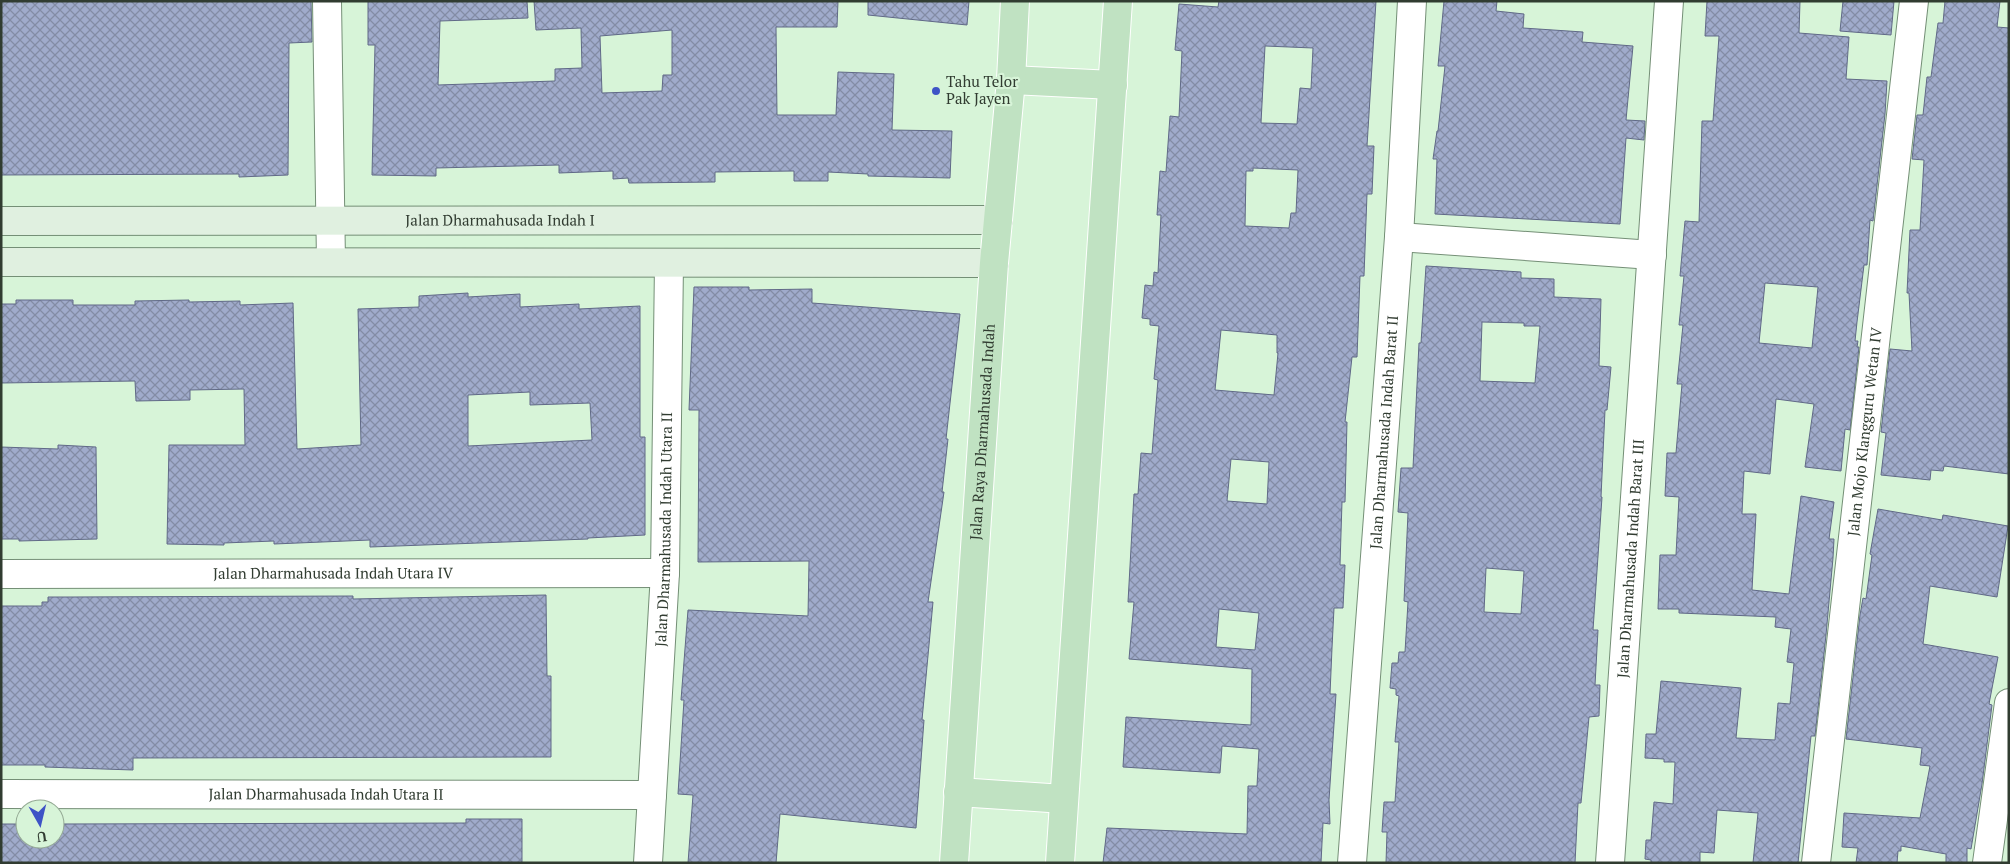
<svg xmlns="http://www.w3.org/2000/svg" width="2010" height="864" font-family="'PT Serif',serif">
  <style>
    .building { fill: url(#building-cross-hatch); stroke: #606987; fill-rule: evenodd }
    .lines { fill: none; stroke-linecap: round; stroke-linejoin: round }
    .street-casing { stroke: #748f76; stroke-width: 30 }
    .secondary-casing { stroke: #748f76; stroke-width: 30 }
    .primary-casing { stroke: #fff; stroke-width: 30 }
    .street { stroke: #fff; stroke-width: 28 }
    .secondary { stroke: #e0f0e0; stroke-width: 28 }
    .primary { stroke: #c0e2c2; stroke-width: 28 }
    .poi-dot { fill: #3e53c6; stroke: #d7f4d8; stroke-width: 2 }
    .labels { text-anchor: middle; stroke-width: 4.5; stroke-linejoin: round; paint-order: stroke }
    .poi-label { font-size: 15px; fill: #313c31; stroke: #d7f4d8; text-anchor: start }
    .street-label { font-size: 15px; fill: #313c31; stroke: #d7f4d8 }
  </style>
  <defs>
    <pattern id="building-cross-hatch" width="8" height="8" patternUnits="userSpaceOnUse" patternTransform="scale(1.25)"><rect width="8" height="8" fill="#a0abcb"/><path d="M0 0l8 8M0 8l8-8" fill="none" stroke="#838ca5"/></pattern>
  </defs>
  <rect width="100%" height="100%" fill="#d7f4d8"/>
  <g class="building">
    <polygon points="1,1 311,1 312,42 289,43 288,175 239,177 239,174 1,175"/>
    <path d="M 368,1 L 527,1 L 528,18 L 440,21 L 438,85 L 555,81 L 555,69 L 582,68 L 581,28 L 536,30 L 534,1 L 838,1 L 837,27 L 776,27 L 777,115 L 836,115 L 838,72 L 894,74 L 892,130 L 952,131 L 950,178 L 868,176 L 868,174 L 828,172 L 828,181 L 794,181 L 794,171 L 715,172 L 715,182 L 629,183 L 628,178 L 613,179 L 613,171 L 559,173 L 559,165 L 436,168 L 436,176 L 372,175 L 375,45 L 368,45 ZM 672,30 L 672,75 L 663,75 L 662,91 L 602,93 L 600,36 Z"/>
    <polygon points="868,1 969,1 967,25 868,15"/>
    <path d="M 1219,1 L 1376,1 L 1367,146 L 1374,146 L 1372,194 L 1367,194 L 1364,276 L 1360,276 L 1357,357 L 1352,357 L 1345,422 L 1347,422 L 1345,502 L 1342,502 L 1340,565 L 1345,565 L 1343,608 L 1334,608 L 1332,648 L 1330,694 L 1336,694 L 1329,800 L 1330,824 L 1323,823 L 1321,863 L 1103,863 L 1107,828 L 1247,834 L 1248,786 L 1257,786 L 1259,749 L 1222,746 L 1220,773 L 1123,767 L 1126,717 L 1251,725 L 1252,669 L 1129,659 L 1134,602 L 1128,602 L 1134,494 L 1138,494 L 1141,453 L 1152,454 L 1158,380 L 1154,379 L 1159,326 L 1150,325 L 1150,319 L 1142,318 L 1145,285 L 1153,286 L 1154,272 L 1158,273 L 1161,215 L 1157,215 L 1160,171 L 1166,172 L 1170,116 L 1179,117 L 1182,51 L 1175,50 L 1179,4 L 1218,7 ZM 1265,46 L 1313,48 L 1311,89 L 1300,88 L 1297,124 L 1261,123 ZM 1253,168 L 1298,170 L 1296,213 L 1291,213 L 1289,228 L 1245,226 L 1246,171 L 1253,171 ZM 1221,330 L 1277,335 L 1277,353 L 1278,353 L 1274,395 L 1215,390 ZM 1231,459 L 1269,462 L 1267,504 L 1227,501 ZM 1219,609 L 1259,613 L 1255,650 L 1216,647 Z"/>
    <polygon points="1444,1 1497,1 1496,11 1524,14 1523,28 1583,32 1582,42 1633,46 1626,120 1645,121 1644,140 1626,138 1620,224 1435,214 1437,159 1433,159 1437,131 1438,131 1445,66 1438,66"/>
    <path d="M 1707,1 L 1800,1 L 1799,33 L 1849,37 L 1846,79 L 1887,81 L 1885,114 L 1873,221 L 1870,220 L 1867,265 L 1864,265 L 1857,322 L 1855,341 L 1858,341 L 1857,347 L 1859,347 L 1850,430 L 1845,429 L 1841,471 L 1805,467 L 1814,404 L 1776,399 L 1770,474 L 1744,471 L 1742,514 L 1756,514 L 1752,590 L 1789,594 L 1801,496 L 1834,502 L 1829,539 L 1834,539 L 1833,558 L 1826,635 L 1815,736 L 1811,736 L 1798,863 L 1753,863 L 1758,813 L 1717,810 L 1714,853 L 1700,852 L 1700,863 L 1651,863 L 1651,860 L 1645,859 L 1646,840 L 1651,840 L 1654,802 L 1673,804 L 1675,762 L 1664,762 L 1664,759 L 1645,758 L 1646,734 L 1656,734 L 1661,681 L 1741,688 L 1736,738 L 1775,740 L 1778,703 L 1790,704 L 1794,663 L 1787,662 L 1791,629 L 1775,627 L 1776,617 L 1679,613 L 1679,609 L 1658,609 L 1660,555 L 1676,555 L 1679,497 L 1665,496 L 1667,453 L 1676,453 L 1682,384 L 1677,384 L 1683,325 L 1679,325 L 1684,276 L 1680,276 L 1685,221 L 1699,222 L 1702,121 L 1713,121 L 1719,36 L 1705,36 ZM 1765,283 L 1818,287 L 1812,348 L 1759,343 Z"/>
    <polygon points="1843,1 1894,1 1891,35 1840,31"/>
    <polygon points="1945,1 2000,1 1997,27 2009,28 2009,474 1944,466 1943,471 1931,470 1930,480 1881,475 1886,433 1881,432 1890,349 1912,351 1909,293 1907,293 1910,230 1920,230 1924,160 1912,159 1917,115 1923,115 1927,77 1931,77 1938,23 1943,23"/>
    <path d="M 1426,266 L 1521,272 L 1521,278 L 1554,279 L 1554,297 L 1601,299 L 1599,366 L 1611,367 L 1607,410 L 1605,410 L 1601,497 L 1602,497 L 1593,630 L 1598,630 L 1595,685 L 1600,685 L 1599,716 L 1589,717 L 1581,803 L 1578,803 L 1575,863 L 1386,863 L 1387,832 L 1382,832 L 1384,802 L 1395,802 L 1399,742 L 1395,742 L 1399,696 L 1396,695 L 1396,689 L 1390,688 L 1392,663 L 1398,663 L 1399,652 L 1405,652 L 1408,602 L 1404,601 L 1408,513 L 1398,512 L 1401,468 L 1413,468 L 1419,343 L 1421,343 ZM 1482,322 L 1524,323 L 1524,326 L 1540,326 L 1535,383 L 1480,381 ZM 1486,568 L 1524,571 L 1521,614 L 1484,612 Z"/>
    <polygon points="694,287 749,287 749,290 812,289 812,303 960,314 946,439 948,439 942,492 944,492 928,602 933,602 922,720 924,720 916,828 780,814 776,863 688,863 693,795 678,794 684,700 681,700 688,610 808,616 809,561 698,562 699,410 689,410"/>
    <path d="M 468,293 L 468,297 L 520,294 L 520,307 L 579,304 L 579,309 L 640,306 L 640,437 L 645,437 L 645,535 L 588,538 L 588,539 L 370,547 L 370,540 L 274,544 L 274,541 L 224,543 L 224,545 L 167,544 L 169,445 L 245,445 L 244,389 L 190,390 L 190,400 L 136,401 L 135,381 L 1,383 L 1,304 L 16,304 L 16,300 L 73,300 L 73,305 L 135,305 L 135,301 L 189,300 L 189,302 L 240,301 L 240,305 L 293,303 L 297,449 L 361,445 L 358,309 L 419,307 L 419,296 ZM 530,392 L 530,405 L 590,403 L 592,440 L 468,446 L 468,395 Z"/>
    <polygon points="58,445 96,447 97,539 19,541 19,539 1,539 1,447 58,449"/>
    <polygon points="1878,509 1942,520 1943,515 2008,526 1997,597 1930,586 1923,644 1998,657 1989,704 1992,705 1982,784 1971,849 1967,848 1967,863 1946,863 1946,854 1901,846 1901,851 1898,851 1897,863 1856,863 1858,848 1842,847 1844,813 1920,818 1930,766 1920,765 1922,748 1846,739 1860,615 1863,598 1866,599 1872,555 1870,554"/>
    <polygon points="546,595 547,676 551,676 551,757 133,758 133,770 45,767 45,765 1,765 1,606 42,606 42,602 48,602 48,597 70,597 353,596 353,599"/>
    <polygon points="466,819 522,819 522,863 1,863 1,824 25,824 25,839 55,839 55,824 466,823"/>
  </g>
  <g class="lines">
    <g class="street-casing">
      <g id="street">
        <polyline points="327,1 331,262"/>
        <polyline points="1399,237 1652,255"/>
        <path id="s1" d="M 1,574 L 665,573"/>
        <path id="s2" d="M 1,794 L 652,795"/>
        <path id="s3" d="M 648,863 L 665,573 L 669,263"/>
        <path id="s4" d="M 1352,863 L 1399,237 L 1412,1"/>
        <path id="s5" d="M 1610,863 L 1669,1"/>
        <path id="s6" d="M 1816,863 L 1914,1"/>
        <polyline points="1987,863 2009,703"/>
      </g>
    </g>
    <g class="secondary-casing">
      <g id="secondary">
        <path id="s7" d="M 1,221 L 998,220"/>
        <polyline points="1,262 994,263"/>
      </g>
    </g>
    <g class="primary-casing">
      <g id="primary">
        <polyline points="1011,80 1113,85"/>
        <polyline points="958,792 1064,799"/>
        <path id="s8" d="M 954,863 L 994,263 L 1011,80 L 1015,1"/>
        <polyline points="1060,863 1118,1"/>
      </g>
    </g>
    <use href="#street" class="street"/>
    <use href="#secondary" class="secondary"/>
    <use href="#primary" class="primary"/>
  </g>
  <circle class="poi-dot" cx="936" cy="91" r="5"/>
  <g class="labels">
    <g class="poi-label">
      <text x="946" y="87">Tahu Telor<tspan x="946" dy="17">Pak Jayen</tspan></text>
    </g>
    <g class="street-label">
      <text dy="5" stroke="none"><textPath href="#s7" startOffset="499">Jalan Dharmahusada Indah I</textPath></text>
      <text dy="5" stroke="none"><textPath href="#s8" startOffset="432">Jalan Raya Dharmahusada Indah</textPath></text>
      <text dy="5" stroke="none"><textPath href="#s4" startOffset="432">Jalan Dharmahusada Indah Barat II</textPath></text>
      <text dy="5" stroke="none"><textPath href="#s6" startOffset="434">Jalan Mojo Klangguru Wetan IV</textPath></text>
      <text dy="5" stroke="none"><textPath href="#s3" startOffset="334">Jalan Dharmahusada Indah Utara II</textPath></text>
      <text dy="5" stroke="none"><textPath href="#s5" startOffset="305">Jalan Dharmahusada Indah Barat III</textPath></text>
      <text dy="5" stroke="none"><textPath href="#s1" startOffset="332">Jalan Dharmahusada Indah Utara IV</textPath></text>
      <text dy="5" stroke="none"><textPath href="#s2" startOffset="325">Jalan Dharmahusada Indah Utara II</textPath></text>
    </g>
  </g>
  <rect width="2010" height="864" fill="none" stroke="#313c31" stroke-width="5"/>
  <g transform="translate(40 824) rotate(172)"><circle r="24" fill="#d7f4d8" stroke="#95aa95"/>
  <path d="M0-4L9 19L0 12L-9 19Z" fill="#3e53c6"/>
  <text y="-8" font-size="14" font-weight="bold" text-anchor="middle" fill="#313c31">U</text>
  </g>
</svg>
